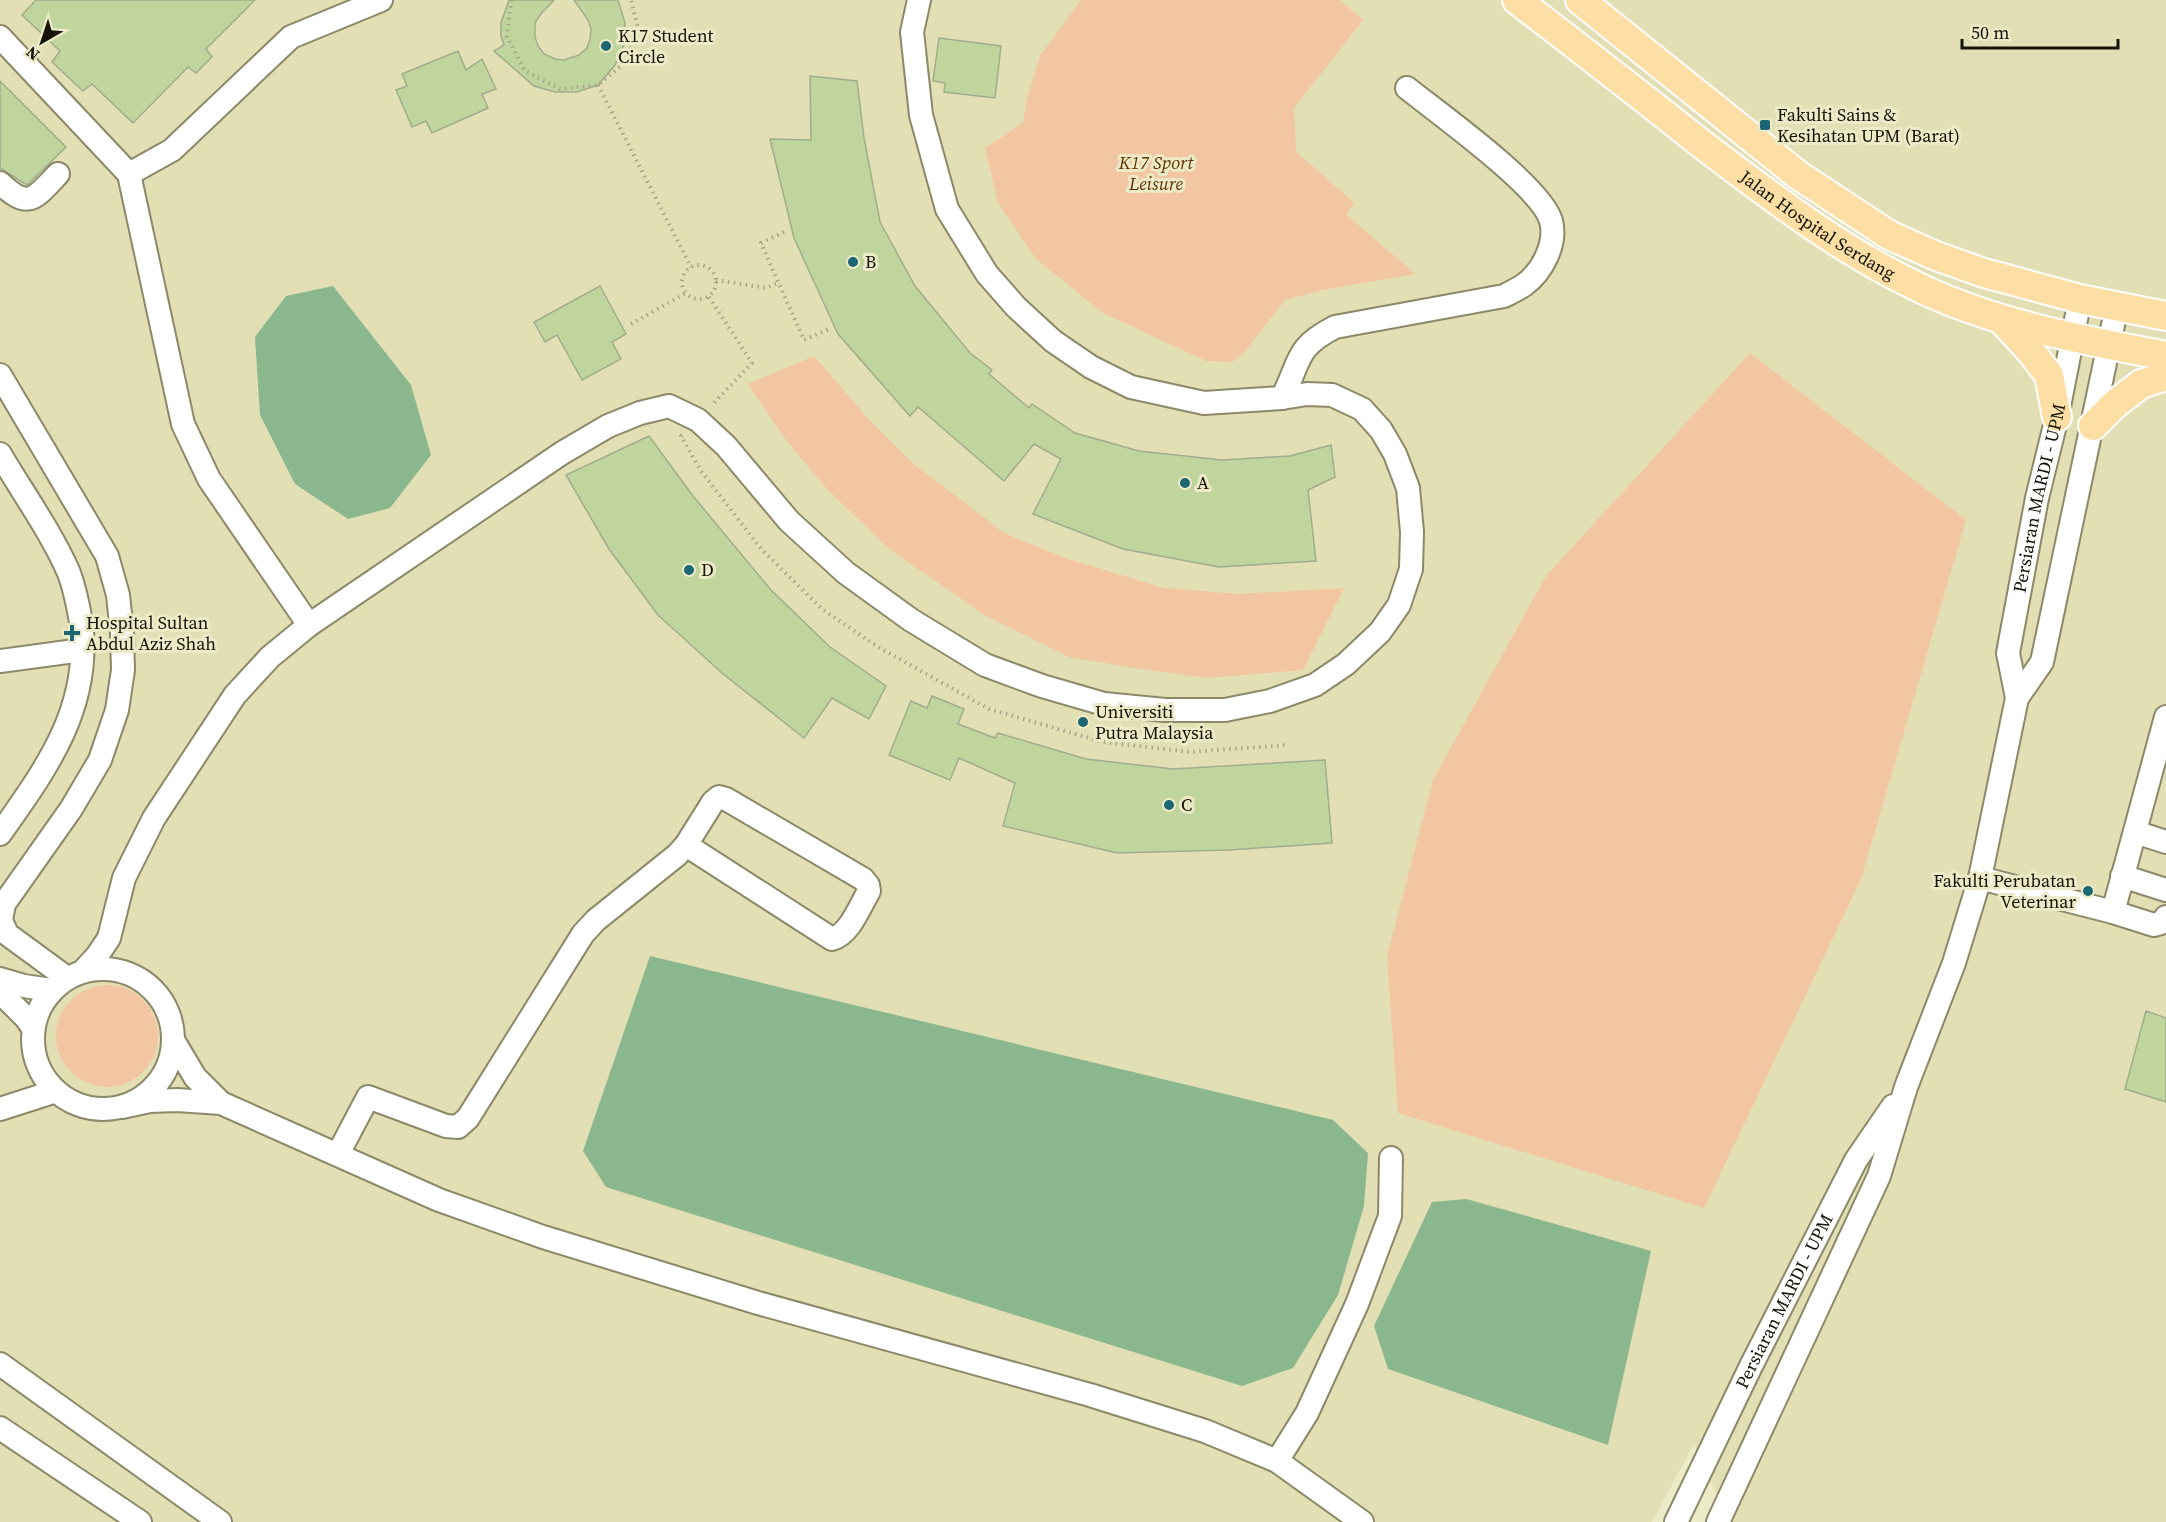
<svg xmlns="http://www.w3.org/2000/svg" width="2166" height="1522" font-family="'Source Serif 4',serif">
  <style>
    .built { fill: #e2dfb4 }
    .green { fill: #f2c6a3 }
    .water { fill: #8ab78e }
    .building { fill: #c0d59e; stroke: #a0ac8d; stroke-width: 1.5 }
    .lines { fill: none; stroke-linecap: round; stroke-linejoin: round }
    .minor-casing { stroke: #8b8968; stroke-width: 26 }
    .major-casing { stroke: #fff; stroke-width: 32 }
    .path { stroke: #a7a589; stroke-width: 4; stroke-dasharray: 1.5 4.5; stroke-linecap: butt }
    .minor { stroke: #fff; stroke-width: 22 }
    .major { stroke: #fddfa6; stroke-width: 28 }
    .poi-dot { fill: #1d6673; stroke: #edeac7; stroke-width: 2 }
    .labels { text-anchor: middle; stroke-width: 6; stroke-linejoin: round; paint-order: stroke }
    .poi-label { font-size: 18px; fill: #141307; stroke: #edeac7; text-anchor: start }
    .park-label { font-size: 18px; font-style: italic; fill: #5f3201; stroke: #edeac7 }
    .street-label { font-size: 18px; fill: #141307; stroke: #edeac7 }
  </style>
  <rect width="100%" height="100%" fill="#edeac7"/>
  <polygon class="built" points="0,0 2166,0 2166,1522 1729,1522 1694,1444 1652,1522 0,1522"/>
  <g class="green">
    <polygon points="1081,0 1340,0 1363,20 1294,108 1296,152 1355,203 1346,214 1415,274 1322,290 1285,300 1244,353 1232,362 1206,361 1103,313 1036,259 998,203 985,148 1023,123 1027,99 1040,56"/>
    <polygon points="1750,353 1966,520 1861,879 1704,1208 1398,1113 1387,956 1433,780 1546,576"/>
    <polygon points="814,356 870,421 915,465 1004,533 1068,559 1164,588 1238,594 1344,588 1303,670 1207,678 1135,668 1069,657 986,616 888,548 826,488 786,440 748,384"/>
    <circle cx="107" cy="1036" r="51"/>
  </g>
  <g class="water">
    <polygon points="333,286 411,385 431,455 390,508 348,519 295,484 260,415 255,337 286,296"/>
    <polygon points="650,956 1333,1120 1368,1153 1364,1206 1338,1295 1293,1368 1242,1386 606,1187 583,1151"/>
    <polygon points="1466,1199 1651,1251 1608,1445 1388,1369 1374,1326 1432,1202"/>
  </g>
  <g class="building">
    <polygon points="36,0 255,0 206,49 212,57 196,73 188,67 133,123 92,84 83,91 52,62 60,51 22,15"/>
    <polygon points="509,0 554,0 540,15 535,23 535,37 538,46 544,54 555,59 564,60 579,55 587,48 590,39 591,29 588,20 574,0 618,0 625,23 624,45 615,65 598,85 577,92 555,92 534,86 494,51 504,45 501,36 501,23"/>
    <polygon points="939,38 1001,46 995,98 944,92 945,83 933,81"/>
    <polygon points="458,51 466,70 482,59 496,89 482,94 488,108 432,133 426,121 412,127 396,90 407,86 402,74"/>
    <polygon points="810,76 857,81 864,138 880,222 915,286 970,353 992,370 989,374 1029,408 1032,404 1075,433 1139,451 1222,460 1290,456 1331,445 1335,477 1308,490 1316,561 1219,567 1123,549 1033,514 1061,459 1034,444 1004,481 918,407 910,416 838,334 794,238 770,139 811,140"/>
    <polygon points="0,81 66,147 27,185 0,168"/>
    <polygon points="600,286 626,334 612,342 621,359 582,380 557,335 545,342 534,322"/>
    <polygon points="649,436 693,496 771,590 830,647 886,686 869,719 832,698 804,738 722,673 658,615 609,549 566,475"/>
    <polygon points="932,696 964,709 958,724 995,738 998,733 1086,759 1173,769 1325,760 1332,843 1229,850 1117,853 1003,826 1015,783 959,758 950,780 889,755 911,701 927,708"/>
    <polygon points="2146,1011 2166,1018 2166,1102 2125,1089"/>
  </g>
  <g class="lines">
    <g class="minor-casing">
      <g id="minor">
        <polyline points="0,37 129,174 183,424 209,479 309,625"/>
        <polyline points="129,174 172,150 291,37 381,0"/>
        <path d="M 0,183 C 29,210 34,199 58,174"/>
        <polyline points="0,375 107,556 118,595 122,633 123,670 117,710 100,760 71,809 4,904 1,920 7,934 67,978"/>
        <path d="M 1282,398 C 1301,361 1294,348 1335,327 L 1504,296 C 1510,293 1518,289 1524,285 C 1542,272 1557,244 1551,221 C 1542,187 1438,113 1407,88"/>
        <path d="M 0,454 C 23,493 51,532 69,573 C 75,589 78,605 81,622 C 92,707 46,769 0,834"/>
        <polyline points="0,661 82,650"/>
        <path id="s1" d="M 2017,698 L 2008,653 L 2037,498 L 2057,417 L 2080,299"/>
        <path d="M 719,797 L 726,799 L 863,879 L 868,885 L 869,891 C 860,906 850,934 832,939 L 686,845 L 713,802 Z"/>
        <polyline points="2135,832 2166,842"/>
        <polyline points="2122,876 2166,890"/>
        <polyline points="1980,878 2113,912 2154,925 2161,923 2166,917"/>
        <polyline points="2113,912 2166,717"/>
        <circle cx="103" cy="1039" r="70"/>
        <polyline points="84,970 97,956 109,938 124,878 154,818 235,695 270,657 309,625 562,453 608,426 640,413 669,406 698,420 726,446 789,521 846,573 911,620 985,665 1042,686 1104,704 1165,710 1225,710 1270,701 1315,685 1346,664 1380,632 1399,605 1411,569 1412,532 1408,488 1395,454 1381,430 1362,409 1332,395 1307,394 1282,398 1204,403 1131,387 1091,367 1053,341 1016,307 987,274 947,209 921,115 912,32 919,0"/>
        <polyline points="0,979 24,986 51,990"/>
        <polyline points="0,992 26,1018 33,1028"/>
        <polyline points="173,1040 195,1077 221,1103"/>
        <polyline points="122,1107 150,1101 177,1100 221,1103 439,1200 543,1237 758,1303 1090,1395 1205,1431 1277,1461 1362,1522"/>
        <polyline points="0,1109 56,1091"/>
        <polyline points="338,1154 368,1097 446,1126 458,1127 468,1118 583,934 596,920 677,855 686,845"/>
        <polyline points="0,1364 220,1522"/>
        <polyline points="0,1428 140,1522"/>
        <polyline points="1277,1461 1307,1413 1357,1304 1390,1216 1391,1158"/>
        <path id="s2" d="M 1676,1522 L 1751,1366 L 1856,1160 L 1893,1106"/>
        <polyline points="1718,1522 1879,1176 1906,1087 1954,963 1980,878 2017,698 2042,662 2117,306"/>
      </g>
    </g>
    <g class="major-casing">
      <g id="major">
        <path id="s3" d="M 1517,0 C 1578,47 1639,94 1699,142 C 1770,196 1841,251 1922,289 C 1999,325 2083,340 2166,356"/>
        <polyline points="1580,0 1798,175 1889,235 1936,256 1984,273 2080,299 2166,316"/>
        <polyline points="2001,319 2028,348 2049,375 2057,417"/>
        <polyline points="2093,426 2115,404 2141,384 2166,376"/>
      </g>
    </g>
    <g class="path">
      <polyline points="511,0 507,37 525,71 560,89 598,85 626,62 638,28 631,0"/>
      <polyline points="598,85 691,267"/>
      <polyline points="784,232 761,243 804,340 829,329"/>
      <circle cx="699" cy="282" r="17"/>
      <polyline points="716,280 766,288 778,283"/>
      <polyline points="709,297 752,363 711,406"/>
      <polyline points="631,324 686,293"/>
      <polyline points="682,435 681,436 701,471 762,550 822,609 878,647 989,709 1103,742 1190,752 1287,745"/>
    </g>
    <use href="#minor" class="minor"/>
    <use href="#major" class="major"/>
  </g>
  <g class="poi-dot">
    <circle cx="606" cy="46" r="6"/>
    <rect x="1759" y="119" width="12" height="12" rx="3"/>
    <circle cx="853" cy="262" r="6"/>
    <circle cx="1185" cy="483" r="6"/>
    <circle cx="689" cy="570" r="6"/>
    <path d="M69 624h6v6h6v6h-6v6h-6v-6h-6v-6h6z"/>
    <circle cx="1083" cy="722" r="6"/>
    <circle cx="1169" cy="805" r="6"/>
    <circle cx="2088" cy="891" r="6"/>
  </g>
  <g class="labels">
    <g class="poi-label">
      <text x="618" y="42">K17 Student<tspan x="618" dy="21">Circle</tspan></text>
      <text x="1777" y="121">Fakulti Sains &amp;<tspan x="1777" dy="21">Kesihatan UPM (Barat)</tspan></text>
      <text x="865" y="268">B</text>
      <text x="1197" y="489">A</text>
      <text x="701" y="576">D</text>
      <text x="86" y="629">Hospital Sultan<tspan x="86" dy="21">Abdul Aziz Shah</tspan></text>
      <text x="1095" y="718">Universiti<tspan x="1095" dy="21">Putra Malaysia</tspan></text>
      <text x="1181" y="811">C</text>
      <text x="2076" y="887" text-anchor="end">Fakulti Perubatan<tspan x="2076" dy="21">Veterinar</tspan></text>
    </g>
    <g class="park-label">
      <text x="1156" y="169">K17 Sport<tspan x="1156" dy="21">Leisure</tspan></text>
    </g>
    <g class="street-label">
      <text dy="6" stroke="none"><textPath href="#s3" startOffset="376">Jalan Hospital Serdang</textPath></text>
      <text dy="6" stroke="none"><textPath href="#s1" startOffset="204">Persiaran MARDI - UPM</textPath></text>
      <text dy="6" stroke="none"><textPath href="#s2" startOffset="246">Persiaran MARDI - UPM</textPath></text>
    </g>
  </g>
  <g transform="translate(42 42) rotate(219)" stroke="#edeac7" stroke-width="4.5" paint-order="stroke">
  <path d="M0-4.5L10 22L0 15L-10 22Z" fill="#141307"/>
  <text y="-9" font-size="16" font-weight="bold" text-anchor="middle" fill="#141307">N</text>
  </g>
  <path d="M1962 39v9h156v-9" fill="none" stroke="#141307" stroke-width="3"/>
  <text x="1971" y="39" font-size="18" fill="#141307" stroke="#edeac7" stroke-width="4.5" paint-order="stroke">50 m</text>
</svg>
